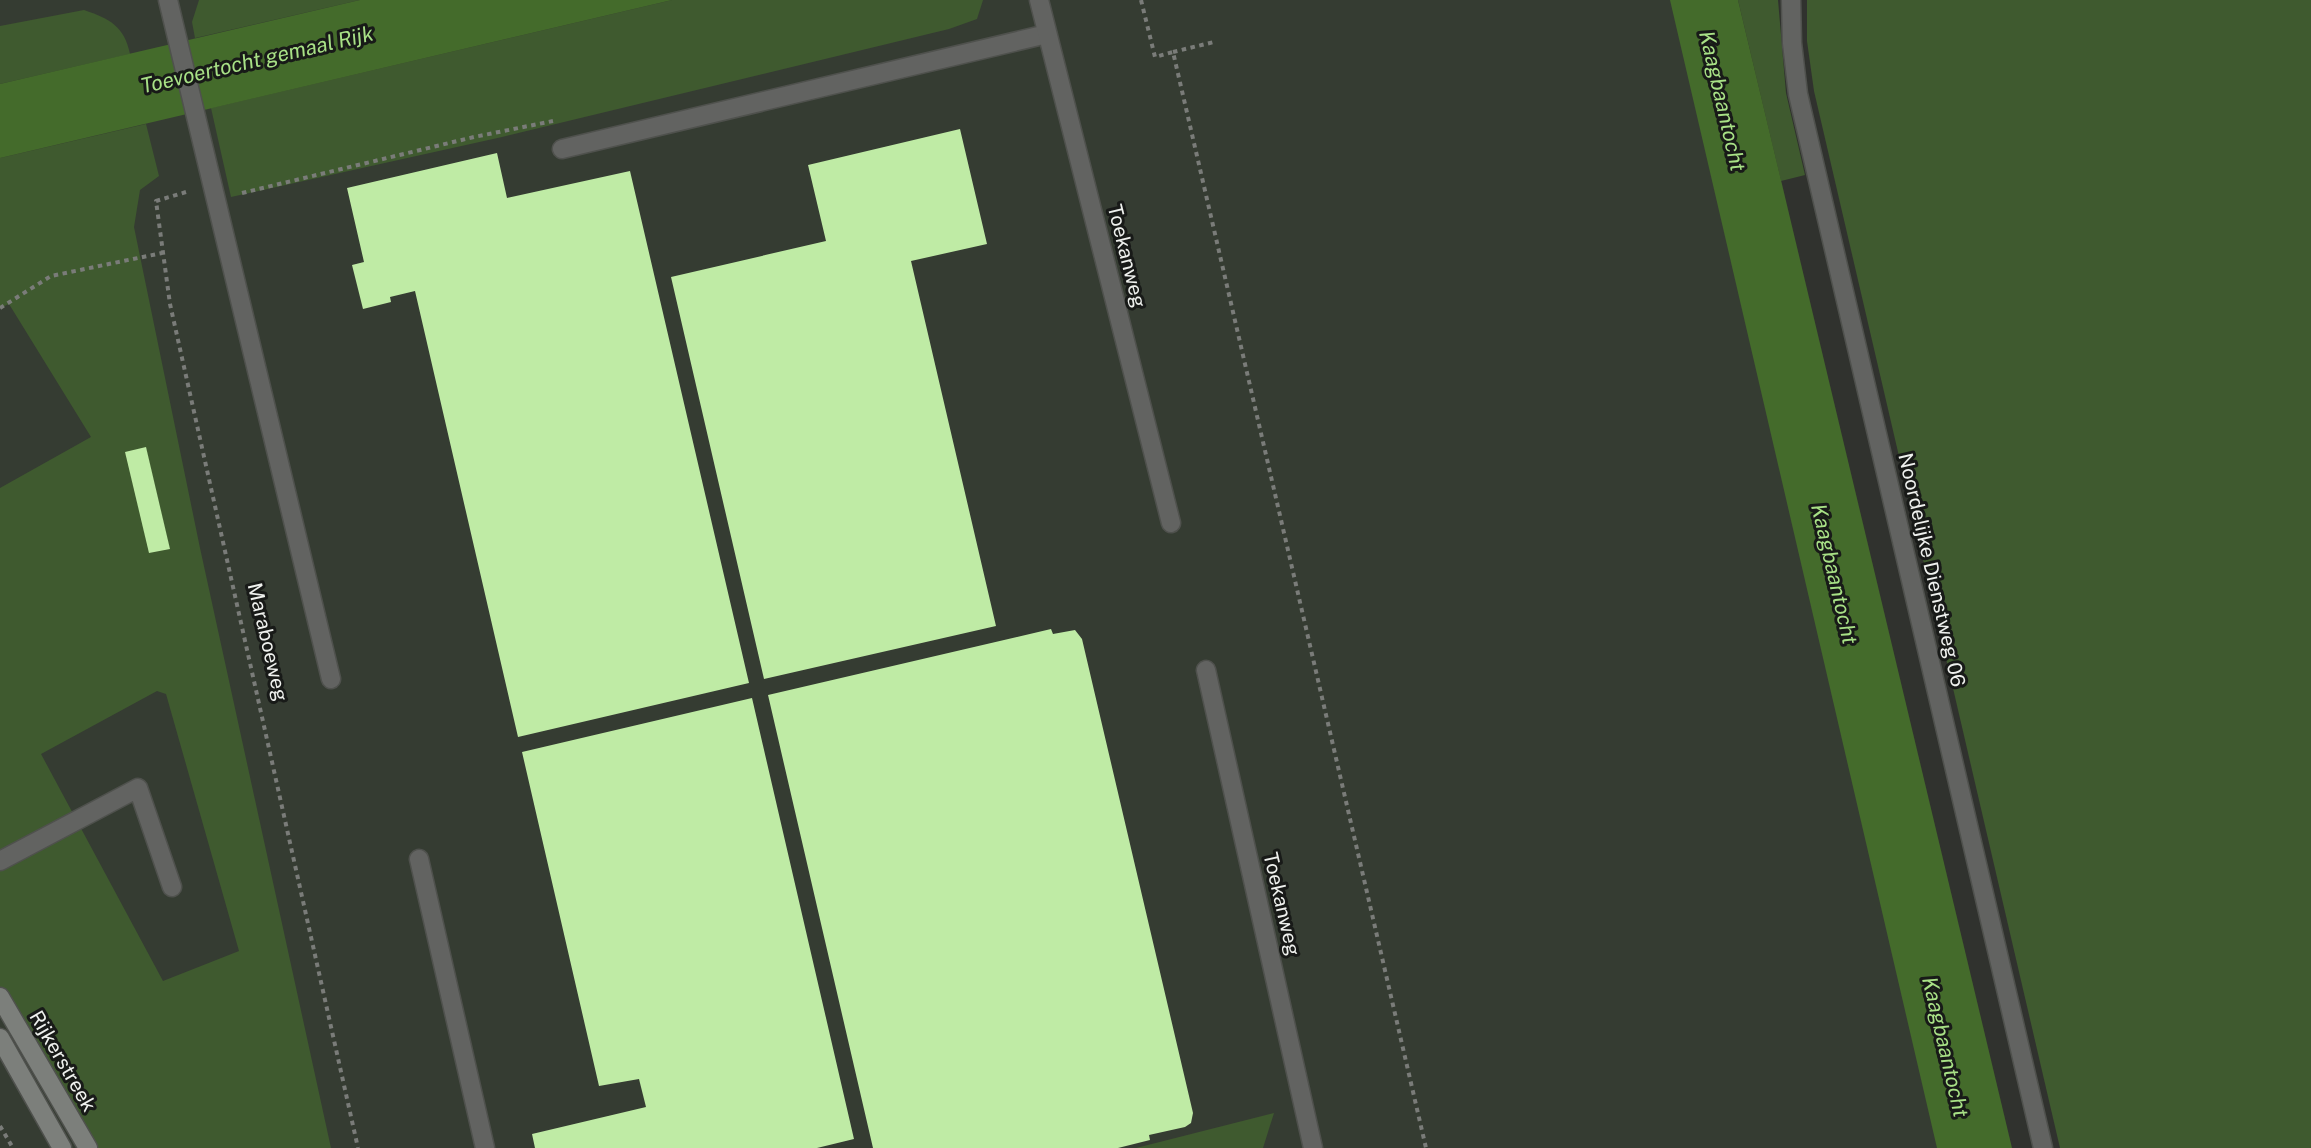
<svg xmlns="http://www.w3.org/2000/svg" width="2311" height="1148" font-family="'Public Sans',sans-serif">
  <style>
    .built { fill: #353c32 }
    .green { fill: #3f5a2f; fill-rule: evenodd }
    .water { fill: #446b2b }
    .building { fill: #bfeba5 }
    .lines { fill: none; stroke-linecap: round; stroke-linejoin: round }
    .lane-casing { stroke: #4f514d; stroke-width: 21 }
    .street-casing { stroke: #4f514d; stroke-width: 21 }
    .secondary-casing { stroke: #4f514d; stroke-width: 21 }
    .path { stroke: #7a7c79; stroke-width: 4; stroke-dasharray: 4.5 4.5; stroke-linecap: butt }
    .lane { stroke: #626361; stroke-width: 18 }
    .street { stroke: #626361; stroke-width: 18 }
    .secondary { stroke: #7c7f7b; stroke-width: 18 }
    .labels { text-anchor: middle; stroke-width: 6; stroke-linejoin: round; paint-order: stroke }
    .street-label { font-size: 20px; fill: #eff1ee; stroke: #181a18 }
    .water-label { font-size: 21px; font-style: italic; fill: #a8e186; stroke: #181a18 }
  </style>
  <rect width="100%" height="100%" fill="#30322e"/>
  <polygon class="built" points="0,0 1674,0 1945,1148 0,1148"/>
  <g class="green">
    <polygon points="199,0 360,0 195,38 192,22"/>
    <polygon points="672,0 983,0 977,19 949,29 502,137 231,197 211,108"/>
    <polygon points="1738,0 1778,0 1786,93 1805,175 1781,181"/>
    <polygon points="1807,0 2311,0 2311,1148 2060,1148 1814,91 1807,41"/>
    <path d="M 84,10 C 110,19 124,26 130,54 L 0,84 L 0,26 Z"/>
    <path d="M 146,124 L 159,176 L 140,190 L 134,227 L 200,548 L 331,1148 L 88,1148 L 0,997 L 0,488 L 91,437 L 9,304 L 0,308 L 0,158 ZM 157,691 L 166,694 L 239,951 L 163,981 L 41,754 Z"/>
    <polygon points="1274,1113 1263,1148 1136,1148"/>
  </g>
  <g class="water">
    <polygon points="360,0 672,0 0,158 0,84"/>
    <polygon points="1670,0 1738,0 2012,1148 1937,1148"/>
  </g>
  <g class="building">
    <polygon points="960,129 987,244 911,261 996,626 764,679 671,277 826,241 808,165"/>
    <polygon points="497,153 507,198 630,171 749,683 518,737 415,291 390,297 391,302 363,309 352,265 364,262 347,188"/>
    <polygon points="146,447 170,549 149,553 125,452"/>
    <polygon points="1051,629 1053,634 1075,630 1082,639 1193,1113 1191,1123 1185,1127 1149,1135 1150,1140 1118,1148 873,1148 768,695"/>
    <polygon points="752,698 854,1139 817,1148 535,1148 532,1134 646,1107 639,1079 599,1086 522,752"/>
  </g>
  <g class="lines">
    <g class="lane-casing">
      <g id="lane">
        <polyline points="1791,0 1792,43 1798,94 2043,1148"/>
        <polyline points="562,149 1047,34"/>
        <polyline points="0,861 138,788 172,887"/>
      </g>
    </g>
    <g class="street-casing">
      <g id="street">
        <polyline points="168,0 331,679"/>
        <polyline points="1039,0 1171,523"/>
        <polyline points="1206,670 1313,1148"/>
        <polyline points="419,859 485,1148"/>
      </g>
    </g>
    <g class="secondary-casing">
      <g id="secondary">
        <polyline points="0,997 88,1148"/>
        <polyline points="0,1038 62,1148"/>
      </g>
    </g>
    <g class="path">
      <polyline points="1141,0 1155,57 1173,52 1426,1148"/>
      <polyline points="1173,52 1214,42"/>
      <polyline points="186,192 156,201 170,304 358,1148"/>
      <polyline points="242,193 474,137 553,121"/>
      <polyline points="0,308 51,276 162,253"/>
      <polyline points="0,1126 13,1148"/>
    </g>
    <use href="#lane" class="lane"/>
    <use href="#street" class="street"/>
    <use href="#secondary" class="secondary"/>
  </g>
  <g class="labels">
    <g class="street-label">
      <text transform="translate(1127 256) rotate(76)" y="7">Toekanweg</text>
      <text transform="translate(1932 570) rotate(77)" y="7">Noordelijke Dienstweg 06</text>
      <text transform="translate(268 642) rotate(77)" y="7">Maraboeweg</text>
      <text transform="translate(1282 904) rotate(77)" y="7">Toekanweg</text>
      <text transform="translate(63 1061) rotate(60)" y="7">Rijkerstreek</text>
    </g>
    <g class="water-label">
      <text transform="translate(257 60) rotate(-13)" y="7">Toevoertocht gemaal Rijk</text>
      <text transform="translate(1722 101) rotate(77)" y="7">Kaagbaantocht</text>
      <text transform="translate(1834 574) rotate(77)" y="7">Kaagbaantocht</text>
      <text transform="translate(1945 1047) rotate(77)" y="7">Kaagbaantocht</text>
    </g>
  </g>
</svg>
